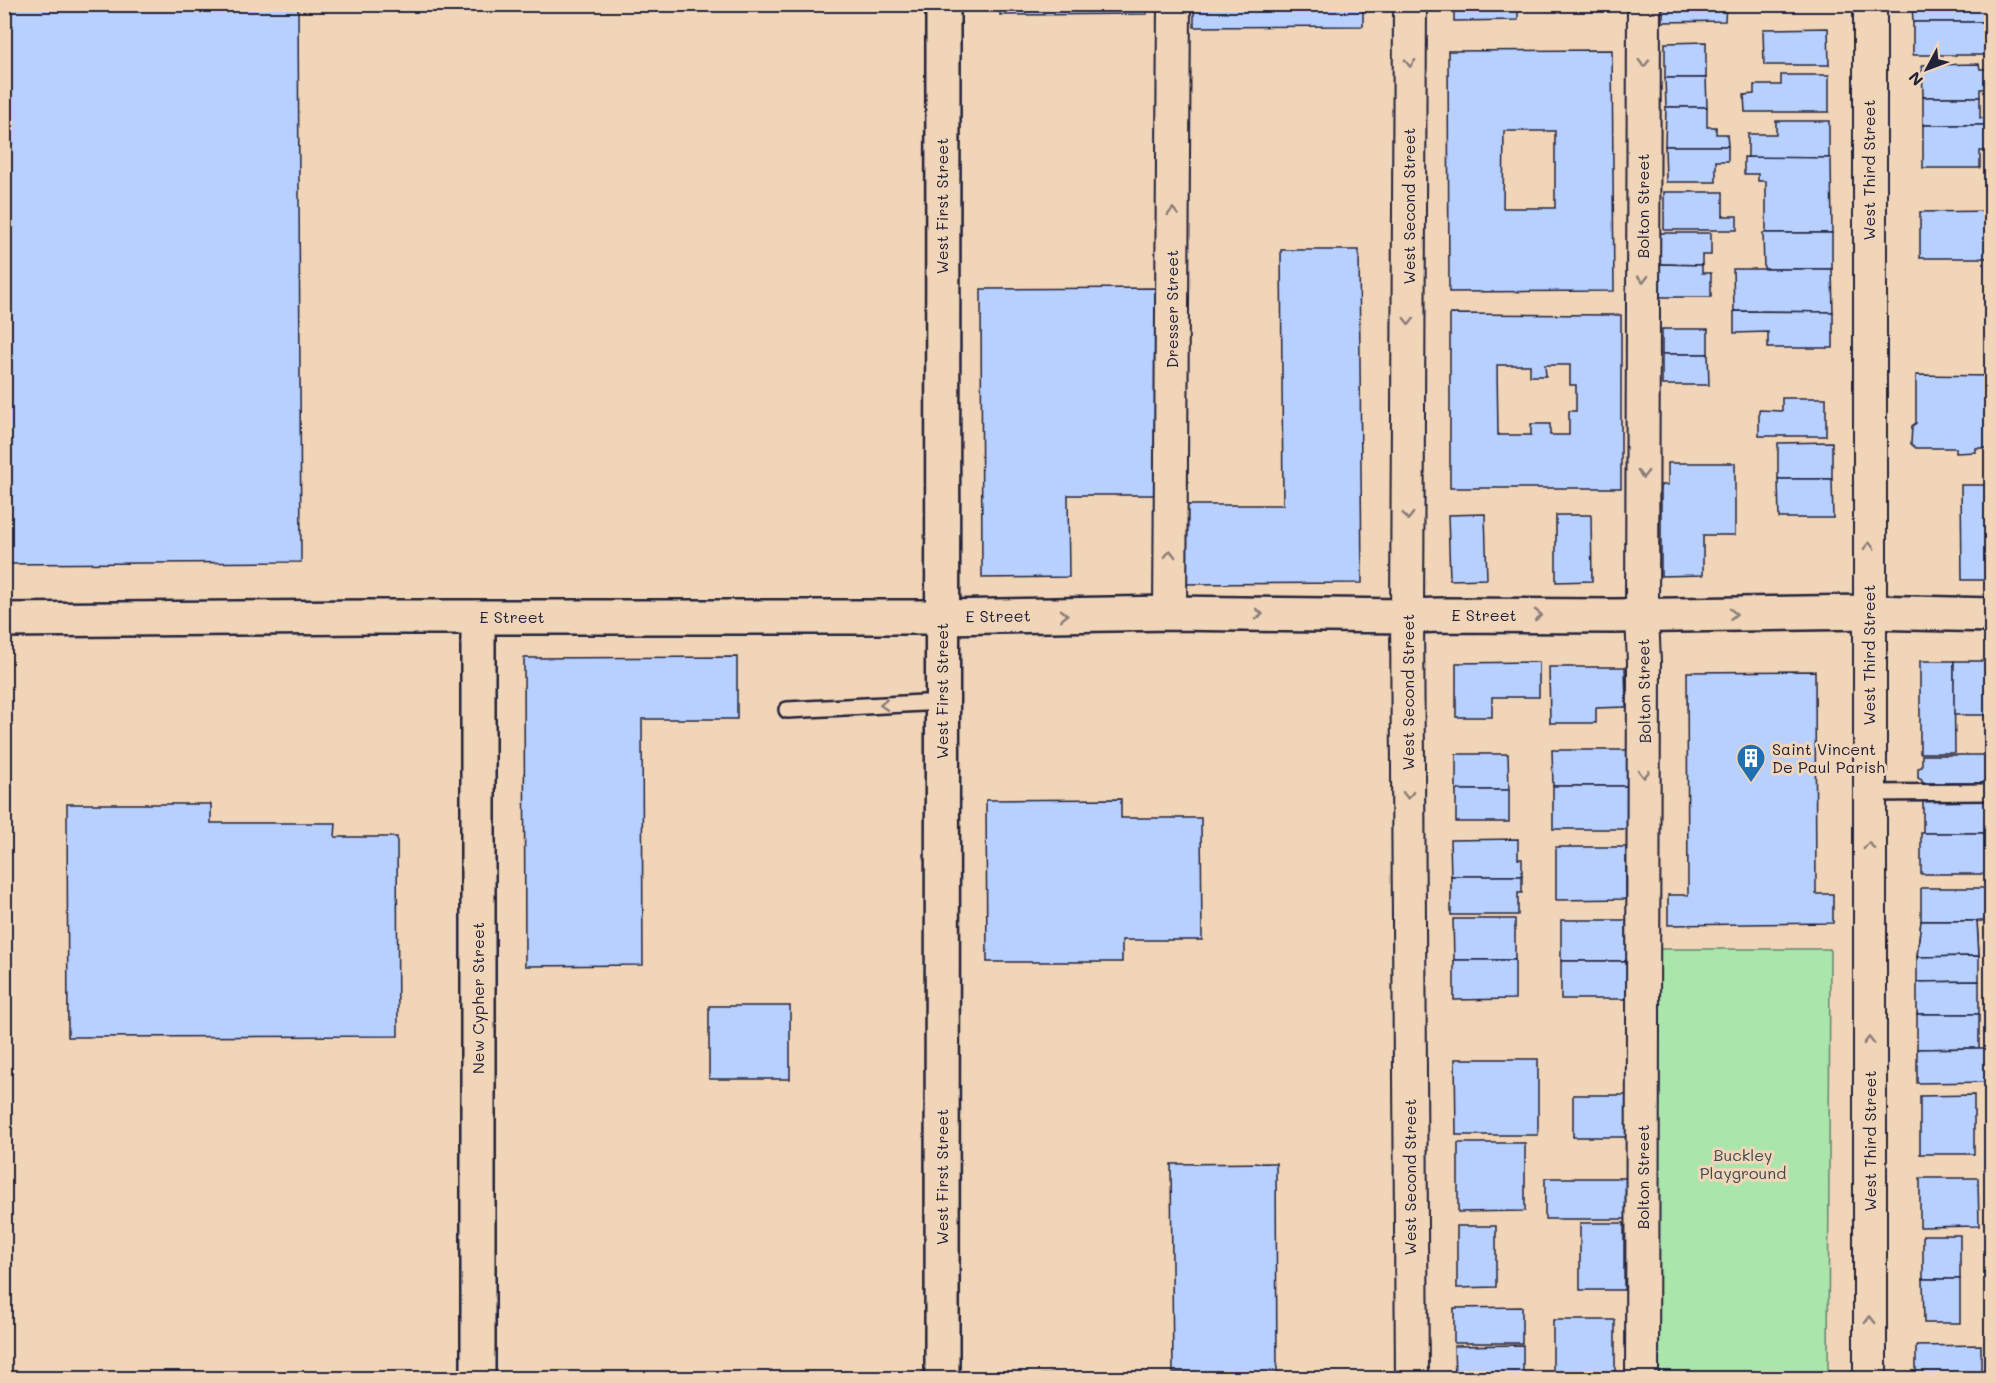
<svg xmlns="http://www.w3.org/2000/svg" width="1996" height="1383" font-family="Mali,sans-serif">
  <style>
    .green { fill: #aae5ab; stroke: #668473; stroke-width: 1.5 }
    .building { fill: #b7d0fe; stroke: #22223b; stroke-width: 1.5; fill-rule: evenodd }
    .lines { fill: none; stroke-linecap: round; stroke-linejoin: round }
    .lane-casing { stroke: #22223b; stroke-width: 20 }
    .street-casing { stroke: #22223b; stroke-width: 36 }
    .secondary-casing { stroke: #22223b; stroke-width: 38 }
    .lane { stroke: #f1d5b8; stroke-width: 15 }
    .street { stroke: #f1d5b8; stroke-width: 32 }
    .secondary { stroke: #f1d5b8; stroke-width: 33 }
    .oneway { stroke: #8a7c7a }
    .labels { text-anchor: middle; stroke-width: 6; stroke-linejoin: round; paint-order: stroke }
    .street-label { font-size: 16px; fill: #22223b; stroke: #f1d5b8 }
    .poi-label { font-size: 16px; fill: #22223b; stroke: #f1d5b8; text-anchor: start }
    .park-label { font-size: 16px; fill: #3d4951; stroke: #f1d5b8 }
  </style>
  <rect width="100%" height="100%" fill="#f1d5b8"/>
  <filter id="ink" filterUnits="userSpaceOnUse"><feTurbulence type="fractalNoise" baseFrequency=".0167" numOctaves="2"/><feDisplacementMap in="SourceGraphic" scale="12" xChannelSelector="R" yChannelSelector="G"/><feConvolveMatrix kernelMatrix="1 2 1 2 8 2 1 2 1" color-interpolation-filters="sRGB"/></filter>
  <g filter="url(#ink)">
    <polygon class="green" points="1657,949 1830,949 1828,1378 1658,1378"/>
    <g class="building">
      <polygon points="4,4 298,4 301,562 4,564"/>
      <polygon points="1000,4 1147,4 1147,14 1000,15"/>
      <polygon points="1194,4 1363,4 1363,26 1194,27"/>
      <polygon points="1454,4 1518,4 1518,20 1454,21"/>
      <polygon points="1663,4 1726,4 1725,21 1663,22"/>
      <polygon points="1912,4 1986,4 1987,22 1913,22"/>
      <rect x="1913" y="22" width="79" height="33"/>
      <polygon points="1828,28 1829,65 1764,65 1763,29"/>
      <polygon points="1706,42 1706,78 1665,78 1665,43"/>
      <path d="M 1612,50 L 1614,291 L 1449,292 L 1448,51 ZM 1504,131 L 1555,131 L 1555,208 L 1503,208 Z"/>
      <polygon points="1979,64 1980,69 1992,69 1992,89 1980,89 1980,97 1923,97 1922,65"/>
      <polygon points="1781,75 1829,75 1829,112 1745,112 1744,95 1754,94 1754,85 1781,85"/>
      <polygon points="1665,78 1706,78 1707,107 1666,107"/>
      <polygon points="1923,97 1980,97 1980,118 1992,117 1992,125 1923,125"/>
      <polygon points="1666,107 1707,107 1707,127 1716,127 1716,134 1727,134 1728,146 1665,146"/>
      <polygon points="1776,121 1829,121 1829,158 1748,158 1748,134 1776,134"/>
      <polygon points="1923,125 1992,125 1992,151 1980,151 1980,168 1923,168"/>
      <polygon points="1665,146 1728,146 1728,161 1716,161 1716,182 1666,182"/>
      <polygon points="1744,157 1831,158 1832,233 1766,233 1766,181 1758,181 1758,174 1744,174"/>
      <polygon points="1664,192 1723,192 1723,216 1737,216 1737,230 1664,230"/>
      <polygon points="1992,211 1992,258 1920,258 1920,212"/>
      <polygon points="1660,233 1711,233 1711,255 1702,255 1702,265 1660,264"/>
      <polygon points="1763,233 1832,233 1832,269 1764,269"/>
      <polygon points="1281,250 1359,250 1362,583 1176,584 1175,505 1283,505"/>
      <polygon points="1660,264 1702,265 1702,273 1711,273 1711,297 1660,297"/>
      <polygon points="1733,269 1832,269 1833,312 1734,311"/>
      <polygon points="1158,288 1159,495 1068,495 1069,577 982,578 981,289"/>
      <polygon points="1734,311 1833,312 1833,348 1768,348 1768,332 1734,333"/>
      <path d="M 1450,314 L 1621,315 L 1621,488 L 1450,488 ZM 1497,365 L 1530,365 L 1530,376 L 1546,376 L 1545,365 L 1570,365 L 1570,385 L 1576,385 L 1576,411 L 1569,411 L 1569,435 L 1550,435 L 1550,424 L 1531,424 L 1531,435 L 1498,435 Z"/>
      <rect x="1662" y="329" width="46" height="25"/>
      <polygon points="1662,354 1708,354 1709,385 1662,385"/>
      <polygon points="1916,375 1992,376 1992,448 1976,448 1976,452 1956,453 1956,448 1916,448 1911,444 1912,426 1916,423"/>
      <polygon points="1782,398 1826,398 1826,436 1759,436 1759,410 1782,411"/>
      <polygon points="1832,442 1832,479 1778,479 1778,443"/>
      <polygon points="1668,463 1735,463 1735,535 1703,535 1703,575 1661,576 1661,485 1668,485"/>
      <polygon points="1778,479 1832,479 1833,518 1779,518"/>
      <polygon points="1961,485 1992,485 1992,580 1962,580"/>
      <polygon points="1485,514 1487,579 1450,580 1448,515"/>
      <polygon points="1556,515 1591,515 1592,581 1556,582"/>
      <polygon points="737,657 737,719 642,719 643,965 525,966 524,658"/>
      <polygon points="1920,661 1954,661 1955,753 1920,753"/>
      <rect x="1954" y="661" width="34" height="54"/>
      <polygon points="1988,661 1992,661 1992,745 1989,745"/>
      <polygon points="1539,662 1539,697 1492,697 1492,717 1456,717 1456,663"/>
      <polygon points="1549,667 1625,667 1626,707 1596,708 1596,723 1550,723"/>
      <polygon points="1815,671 1816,894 1833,894 1833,923 1668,925 1668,895 1688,895 1687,672"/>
      <polygon points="1552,750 1627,750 1627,786 1553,786"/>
      <polygon points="1456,754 1508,754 1509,790 1456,790"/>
      <polygon points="1922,755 1992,755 1992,783 1922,783 1922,780 1918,778 1918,768 1922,767"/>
      <rect x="1553" y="786" width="74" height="43"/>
      <rect x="1456" y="790" width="53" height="32"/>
      <polygon points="1121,799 1121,818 1201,818 1202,940 1122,940 1122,962 987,962 986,800"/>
      <rect x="1923" y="799" width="69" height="34"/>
      <polygon points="67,804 211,804 211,823 336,823 335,837 397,837 398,1036 68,1037"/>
      <rect x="1921" y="833" width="71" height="41"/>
      <polygon points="1518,839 1518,859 1522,859 1522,876 1451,876 1450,840"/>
      <polygon points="1556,847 1626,847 1626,899 1556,900"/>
      <polygon points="1451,876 1522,876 1522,893 1518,893 1518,915 1451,915"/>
      <rect x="1921" y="888" width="71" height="33"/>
      <polygon points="1453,919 1515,919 1515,960 1454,960"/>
      <polygon points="1561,920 1626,920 1627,961 1561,961"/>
      <polygon points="1921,921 1977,921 1979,956 1917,957"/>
      <polygon points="1921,921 1977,921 1979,956 1917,957"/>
      <polygon points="1979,956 1979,981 1917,982 1917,957"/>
      <polygon points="1454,960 1515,960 1515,999 1454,1000"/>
      <polygon points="1561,961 1627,961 1626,999 1561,999"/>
      <polygon points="1979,981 1979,1014 1917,1014 1917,982"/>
      <rect x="709" y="1006" width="81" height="73"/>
      <polygon points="1917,1014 1979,1014 1979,1048 1917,1049"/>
      <polygon points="1979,1048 1992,1048 1992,1082 1917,1083 1917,1049"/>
      <polygon points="1455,1059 1538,1059 1538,1135 1456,1135"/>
      <rect x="1573" y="1095" width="54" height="42"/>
      <polygon points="1974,1095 1974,1154 1920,1154 1920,1096"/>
      <polygon points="1458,1143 1525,1143 1525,1211 1458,1212"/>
      <polygon points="1276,1163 1277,1373 1173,1373 1171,1164"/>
      <rect x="1545" y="1178" width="81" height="41"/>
      <polygon points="1920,1178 1978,1178 1979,1226 1920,1227"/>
      <rect x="1580" y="1223" width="44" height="67"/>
      <polygon points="1457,1226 1496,1226 1496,1287 1457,1288"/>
      <rect x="1923" y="1235" width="37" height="44"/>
      <polygon points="1923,1279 1960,1279 1960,1323 1924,1323"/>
      <polygon points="1522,1307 1522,1343 1454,1343 1454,1308"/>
      <rect x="1553" y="1320" width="62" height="58"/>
      <polygon points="1523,1345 1523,1378 1455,1378 1454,1346"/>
      <polygon points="1981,1345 1981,1378 1916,1378 1916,1346"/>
      <rect x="1041" y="1375" width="35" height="3"/>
    </g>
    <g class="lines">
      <g class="lane-casing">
        <g id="lane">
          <polyline points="787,710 943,702"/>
          <polyline points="1869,793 1992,792"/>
        </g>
      </g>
      <g class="street-casing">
        <g id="street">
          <polyline points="1410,4 1407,616 1412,1378"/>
          <polyline points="1870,4 1870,1378"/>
          <polyline points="1170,613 1174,4"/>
          <polyline points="1642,1378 1644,662 1642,616 1644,4"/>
        </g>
      </g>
      <g class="secondary-casing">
        <g id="secondary">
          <polyline points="4,620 368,617 942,617 1170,613 1407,616 1442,615 1614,616 1869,612 1992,615"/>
          <polyline points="478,1378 478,617"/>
          <polyline points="942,1378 943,4"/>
        </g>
      </g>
      <use href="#lane" class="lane"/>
      <use href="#street" class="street"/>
      <use href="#secondary" class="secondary"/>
    </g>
    <defs><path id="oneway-chevron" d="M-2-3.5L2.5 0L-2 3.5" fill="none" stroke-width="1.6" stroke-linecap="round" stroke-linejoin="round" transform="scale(1.5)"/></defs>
    <g class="oneway">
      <use href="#oneway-chevron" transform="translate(1410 63) rotate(90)"/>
      <use href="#oneway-chevron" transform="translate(1644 63) rotate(90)"/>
      <use href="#oneway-chevron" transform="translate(1173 212) rotate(-90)"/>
      <use href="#oneway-chevron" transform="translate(1643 279) rotate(90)"/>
      <use href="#oneway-chevron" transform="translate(1409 321) rotate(90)"/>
      <use href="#oneway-chevron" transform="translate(1643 474) rotate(90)"/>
      <use href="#oneway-chevron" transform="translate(1408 516) rotate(90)"/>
      <use href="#oneway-chevron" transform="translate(1869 546) rotate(-90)"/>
      <use href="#oneway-chevron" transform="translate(1170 554) rotate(-90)"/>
      <use href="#oneway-chevron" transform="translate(1259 614) rotate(1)"/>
      <use href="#oneway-chevron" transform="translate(1733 614) rotate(-1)"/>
      <use href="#oneway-chevron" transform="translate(1064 615) rotate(-1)"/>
      <use href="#oneway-chevron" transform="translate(1538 615)"/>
      <use href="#oneway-chevron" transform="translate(884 705) rotate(177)"/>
      <use href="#oneway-chevron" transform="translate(1644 774) rotate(90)"/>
      <use href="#oneway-chevron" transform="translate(1408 795) rotate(90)"/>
      <use href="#oneway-chevron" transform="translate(1869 846) rotate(-90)"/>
      <use href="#oneway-chevron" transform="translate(1869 1041) rotate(-90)"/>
      <use href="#oneway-chevron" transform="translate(1870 1320) rotate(-90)"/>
    </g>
  </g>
  <defs>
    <g id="building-pin" transform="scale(1.5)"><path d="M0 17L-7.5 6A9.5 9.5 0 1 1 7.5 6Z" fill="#1f6fb2" stroke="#f1d5b8"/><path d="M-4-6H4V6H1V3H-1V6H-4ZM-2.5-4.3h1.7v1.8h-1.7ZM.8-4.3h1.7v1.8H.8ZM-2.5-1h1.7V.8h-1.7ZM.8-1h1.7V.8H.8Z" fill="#fff"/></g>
  </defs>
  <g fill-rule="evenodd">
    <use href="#building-pin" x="1751" y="758"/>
  </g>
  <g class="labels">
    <g class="street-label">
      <text transform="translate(1869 170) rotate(-90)" y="6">West Third Street</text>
      <text transform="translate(942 206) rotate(-90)" y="6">West First Street</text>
      <text transform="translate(1409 206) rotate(-90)" y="6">West Second Street</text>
      <text transform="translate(1643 206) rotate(-90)" y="6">Bolton Street</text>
      <text transform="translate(1172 309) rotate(-90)" y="6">Dresser Street</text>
      <text x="1484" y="621">E Street</text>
      <text transform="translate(998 616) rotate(-1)" y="6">E Street</text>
      <text x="512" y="623">E Street</text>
      <text transform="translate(1869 655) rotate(-90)" y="6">West Third Street</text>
      <text transform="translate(942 691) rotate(-90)" y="6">West First Street</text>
      <text transform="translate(1644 691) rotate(-91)" y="6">Bolton Street</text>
      <text transform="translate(1408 692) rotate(-90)" y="6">West Second Street</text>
      <text transform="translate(478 998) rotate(-90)" y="6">New Cypher Street</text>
      <text transform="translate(1870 1141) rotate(-90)" y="6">West Third Street</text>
      <text transform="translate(942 1177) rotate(-90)" y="6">West First Street</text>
      <text transform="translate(1410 1177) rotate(-90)" y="6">West Second Street</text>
      <text transform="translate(1643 1177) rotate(-90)" y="6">Bolton Street</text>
    </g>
    <g class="poi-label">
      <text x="1772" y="755">Saint Vincent<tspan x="1772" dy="18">De Paul Parish</tspan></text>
    </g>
    <g class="park-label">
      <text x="1743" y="1161">Buckley<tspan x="1743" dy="18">Playground</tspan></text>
    </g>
  </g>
  <rect width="1996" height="1383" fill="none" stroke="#f1d5b8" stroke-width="24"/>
  <rect x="12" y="12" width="1972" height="1359" fill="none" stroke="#22223b" stroke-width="2" filter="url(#ink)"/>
  <g transform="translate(1927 69) rotate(229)" stroke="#f1d5b8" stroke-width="4.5" paint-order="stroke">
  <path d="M0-4.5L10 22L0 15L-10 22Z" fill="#22223b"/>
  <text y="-9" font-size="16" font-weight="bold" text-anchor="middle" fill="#22223b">N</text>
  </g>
</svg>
